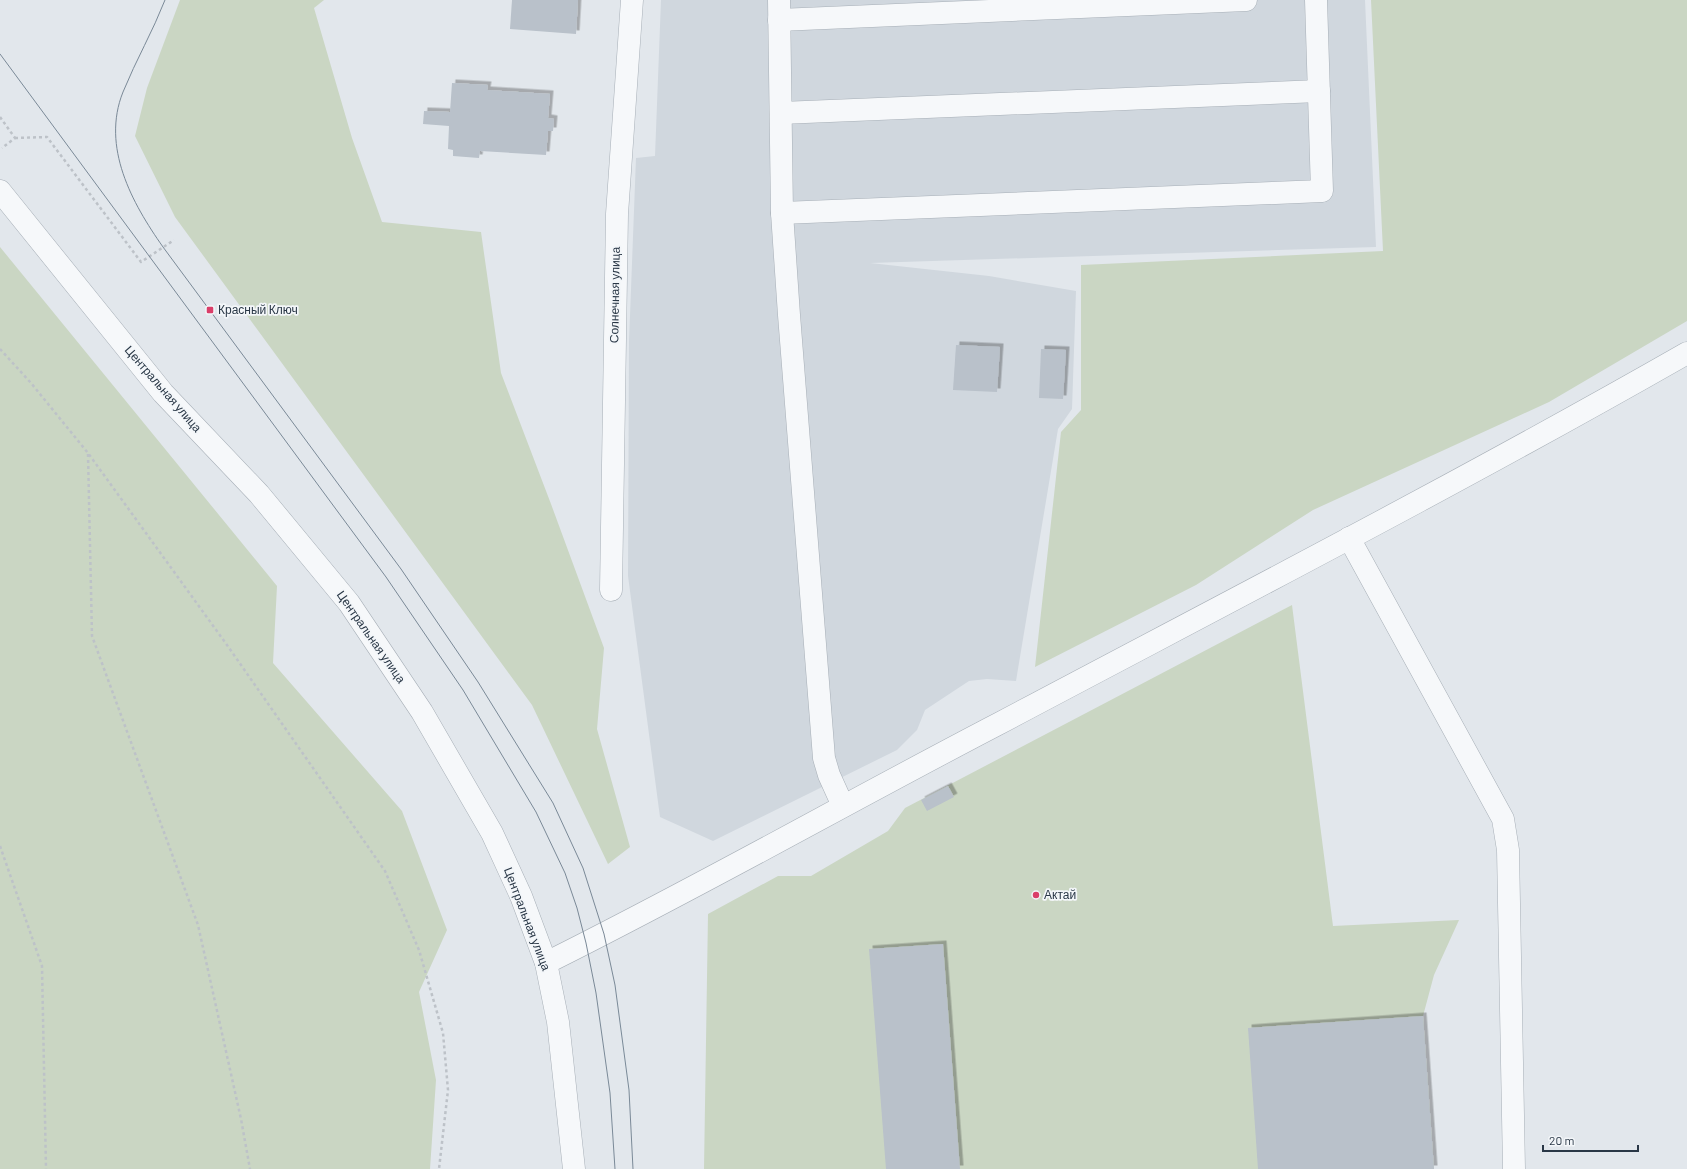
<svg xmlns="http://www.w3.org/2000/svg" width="1687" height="1169" font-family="Barlow,sans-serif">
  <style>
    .built { fill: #d0d7de }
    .green { fill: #cad6c3 }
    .building { fill: #b9c1ca; filter: url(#shadow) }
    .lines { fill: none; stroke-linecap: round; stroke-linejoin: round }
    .minor-casing { stroke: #a7afb7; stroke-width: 23 }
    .path { stroke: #bdc2c8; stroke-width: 2.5; stroke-dasharray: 3 3; stroke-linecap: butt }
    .minor { stroke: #f6f8fa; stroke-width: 22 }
    .tram { stroke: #7a8997; stroke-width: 1 }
    .poi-dot { fill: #da3e69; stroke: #f3f6f9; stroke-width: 1.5 }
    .labels { text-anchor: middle; stroke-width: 3.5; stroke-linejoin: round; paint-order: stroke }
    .street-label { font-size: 12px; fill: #293746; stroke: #f3f6f9 }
    .poi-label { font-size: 12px; fill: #293746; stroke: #f3f6f9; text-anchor: start }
  </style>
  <defs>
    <filter id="shadow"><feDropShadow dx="3.5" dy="-3.5" stdDeviation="0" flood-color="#0004"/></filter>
  </defs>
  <rect width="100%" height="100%" fill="#e2e7ec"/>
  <polygon class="built" points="661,0 1365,0 1376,247 870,263 989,276 1076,291 1072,409 1058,429 1016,681 987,679 969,681 925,710 917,730 897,750 713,841 660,817 628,576 629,342 636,158 655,156"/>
  <g class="green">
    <polygon points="180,0 324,0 314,8 352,138 382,222 481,232 501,373 551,504 604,648 597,729 630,847 608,864 532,705 175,217 135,136 147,88"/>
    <polygon points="1371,0 1687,0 1687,321 1549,402 1313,510 1196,585 1035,667 1061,432 1081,410 1081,265 1383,251"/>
    <polygon points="0,247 277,586 273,663 402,811 447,930 419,992 436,1080 430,1169 0,1169"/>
    <polygon points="1292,605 1333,926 1459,920 1434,975 1423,1016 1434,1169 704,1169 708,914 778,876 811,876 888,831 905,808"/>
  </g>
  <g class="building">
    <polygon points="512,0 578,0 576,34 510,29"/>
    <polygon points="452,83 488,85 487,90 550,94 548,118 554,119 553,131 548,131 546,155 480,151 479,158 453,156 453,150 448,149 449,126 423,124 424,111 450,112"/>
    <polygon points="956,345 1000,347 997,392 953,390"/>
    <polygon points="1041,349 1066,350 1063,399 1039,398"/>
    <polygon points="948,786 954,797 927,811 921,800"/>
    <polygon points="943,944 960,1169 886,1169 869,949"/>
    <polygon points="1423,1016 1434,1169 1258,1169 1248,1028"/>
  </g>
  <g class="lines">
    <g class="minor-casing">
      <g id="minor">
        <polyline points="779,0 782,213 789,315 824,758 829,775 843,806"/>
        <polyline points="779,20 1246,0"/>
        <polyline points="781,113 1319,91"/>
        <polyline points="0,191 163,393 259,494 349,603 422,712 492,833 521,896 546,963 558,1022 574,1169"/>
        <polyline points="782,213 1322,191 1316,0"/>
        <polyline points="1349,538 1503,819 1508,850 1514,1169"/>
        <polyline points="611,590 617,214 632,0"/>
        <path d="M 546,963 C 699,887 848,802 1000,723 C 1230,601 1461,482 1687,353"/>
      </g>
    </g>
    <g class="path">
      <polyline points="0,117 15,138 2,148"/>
      <polyline points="15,138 47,137 141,262 174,240"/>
      <polyline points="0,349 31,383 88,453 227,645 385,871 419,950 443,1033 448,1090 439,1169"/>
      <polyline points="88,454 92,636 198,925 241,1119 250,1169"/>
      <polyline points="0,846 42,966 46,1169"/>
    </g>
    <use href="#minor" class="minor"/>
    <g class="tram">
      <path d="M 165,0 C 153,31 136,60 123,92 C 101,147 132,203 163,247 L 401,569 L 478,682 L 553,803 L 583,868 L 604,934 L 615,985 L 629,1090 L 633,1169"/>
      <polyline points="0,54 386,577 463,690 536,812 565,873 577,908 586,943 596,993 610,1093 615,1169"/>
    </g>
  </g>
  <g class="poi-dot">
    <rect x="206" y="306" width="8" height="8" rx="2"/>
    <circle cx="1036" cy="895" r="4"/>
  </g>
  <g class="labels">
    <g class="street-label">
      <text transform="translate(615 295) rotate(-89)" y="4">Солнечная улица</text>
      <text transform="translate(163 389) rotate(49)" y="4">Центральная улица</text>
      <text transform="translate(371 637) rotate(55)" y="4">Центральная улица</text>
      <text transform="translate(527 919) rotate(69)" y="4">Центральная улица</text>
    </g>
    <g class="poi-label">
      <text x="218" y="314">Красный Ключ</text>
      <text x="1044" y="899">Актай</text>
    </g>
  </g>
  <path d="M1543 1145v6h95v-6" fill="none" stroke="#293746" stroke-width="2"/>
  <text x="1549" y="1145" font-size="12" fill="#293746" stroke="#f3f6f9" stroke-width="3" paint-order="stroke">20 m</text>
</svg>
